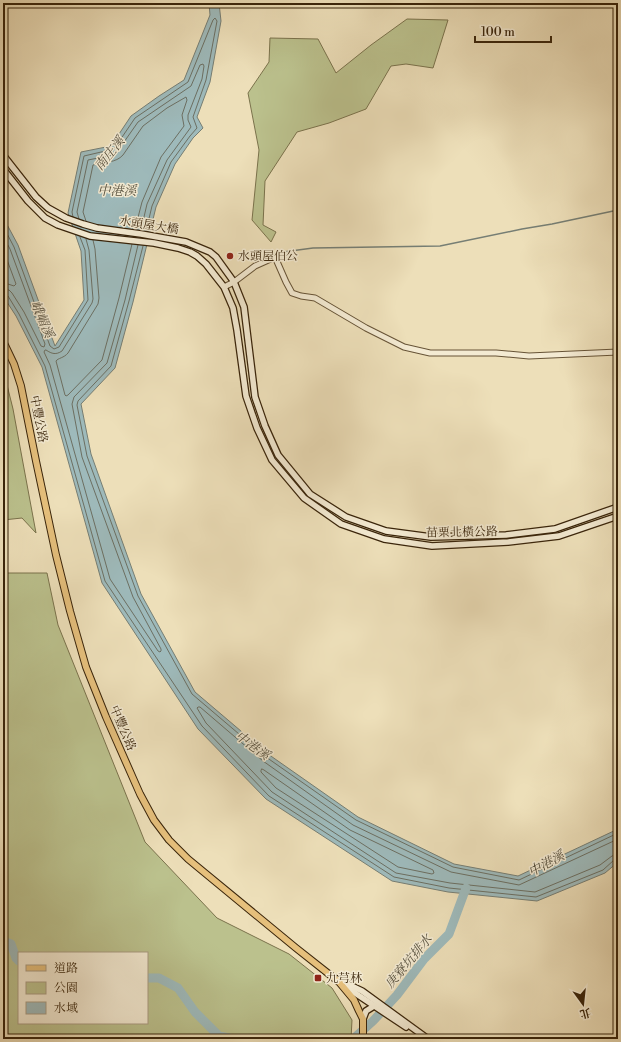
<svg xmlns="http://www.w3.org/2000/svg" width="621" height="1042" font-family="'Libre Bodoni','Noto Serif TC',serif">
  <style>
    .green { fill: #bbc18d; stroke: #7a724c; fill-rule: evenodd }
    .water { fill: #9ebabb; stroke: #767e74 }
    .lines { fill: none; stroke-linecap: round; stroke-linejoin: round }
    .shore { stroke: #6c6f62; stroke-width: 1 }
    .stream { stroke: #767e74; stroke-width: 1.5 }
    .river { stroke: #9ebabb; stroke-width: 9 }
    .tertiary-casing { stroke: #665336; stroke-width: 7 }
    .secondary-casing { stroke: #39240a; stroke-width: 8 }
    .primary-casing { stroke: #39240a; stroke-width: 8 }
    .tertiary { stroke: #f3ead2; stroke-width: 5 }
    .secondary { stroke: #f3ead2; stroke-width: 5.5 }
    .primary { stroke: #e6c07c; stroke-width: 6 }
    .poi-dot { fill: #8f2418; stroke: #f3ead2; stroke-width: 1.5 }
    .labels { text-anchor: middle; stroke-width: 3; stroke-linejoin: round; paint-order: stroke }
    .street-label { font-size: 12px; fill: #39240a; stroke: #f3ead2 }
    .poi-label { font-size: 12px; fill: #39240a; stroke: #f3ead2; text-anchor: start }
    .water-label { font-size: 13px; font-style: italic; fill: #57513f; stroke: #f3ead2 }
  </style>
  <rect width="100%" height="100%" fill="#eddfb9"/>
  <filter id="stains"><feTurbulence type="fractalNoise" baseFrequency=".005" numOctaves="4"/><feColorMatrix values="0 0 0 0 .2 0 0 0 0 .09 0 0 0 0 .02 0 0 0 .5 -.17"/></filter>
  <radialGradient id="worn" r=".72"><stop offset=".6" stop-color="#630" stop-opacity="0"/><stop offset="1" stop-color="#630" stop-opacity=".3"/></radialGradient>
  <g class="green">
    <polygon points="407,19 448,20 433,68 406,64 391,66 366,109 329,123 297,132 265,181 263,225 276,232 271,242 252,220 259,150 248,93 269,62 270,38 318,39 336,73 371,45"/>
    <polygon points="3,369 13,409 36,533 22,518 3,520"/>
    <path d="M 3,573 L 47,573 L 58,625 L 145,842 L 217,918 L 289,954 L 332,988 L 352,1020 L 351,1039 L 3,1039 ZM 19,953 L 147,953 L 147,1023 L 19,1023 Z"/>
  </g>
  <polygon class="water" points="209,3 219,3 221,21 210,82 197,117 203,128 193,138 175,164 156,207 133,302 115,368 81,404 91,454 141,594 195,692 268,754 358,817 454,864 518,876 618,829 618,862 605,873 537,901 448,892 392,881 266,799 198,729 102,583 42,367 16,316 3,296 3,217 18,245 55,346 84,300 81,251 68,213 81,152 111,146 131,116 159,96 184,80 210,15"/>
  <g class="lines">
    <g class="shore">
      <polyline points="73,217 72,212 84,156 114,149 135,118 188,82 213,20 215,18 217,21 206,80 193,117 197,128 190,136 171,162 152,206 146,231"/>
      <polyline points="79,219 77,212 88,160 113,155 117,152 138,122 191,86 200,65 203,64 204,66 202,79 188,115 188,120 191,127 167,160 147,204 141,230"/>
      <path d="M 86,221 L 83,212 L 93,165 C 104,162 116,163 123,155 L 143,126 L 167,108 L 186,97 L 187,100 L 182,115 L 184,126 L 161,157 L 142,202 L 135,229"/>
      <polyline points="3,226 14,247 50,346 54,349 59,347 88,300 85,250 80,237"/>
      <polyline points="3,236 10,249 45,344 44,347 41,346 24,312 12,293 9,290 3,289"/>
      <path d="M 86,239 L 89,250 L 93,299 L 92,303 L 62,351 C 56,355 52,354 46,350 L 45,350 L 44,352 L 50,365 L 110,579 L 158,651 L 160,652 L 161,651 L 161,649 L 133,597 L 82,457 L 72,404 L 74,397 L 107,363 L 125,300 L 138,245"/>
      <path d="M 93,240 L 95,249 L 99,298 L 98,304 L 68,353 C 64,358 58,358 56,361 L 65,395 L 66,396 L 68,395 L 102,360 L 119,298 L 132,244"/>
      <polyline points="143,246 129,301 111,366 78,401 77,405 87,456 138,596 192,694 266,757 356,820 453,867 519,880 618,833"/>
      <polyline points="3,249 16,284 14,286 8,284 3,283"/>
      <polyline points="3,294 8,296 19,314 45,366 105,581 202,726 269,796 394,877 449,888 536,897 603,870 614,860 618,859"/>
      <polygon points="262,769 264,770 350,830 433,870 434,873 432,874 398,867 276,788 261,772 261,771"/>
      <polyline points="618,839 519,885 451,872 353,825 263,761 200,707 198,707 197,708 206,723 272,792 396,873 450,883 535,892 600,865 612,856 618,854"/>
    </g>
    <polyline class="stream" points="283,252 313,248 440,246 522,229 552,224 618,210"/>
    <g class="river">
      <polyline points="3,941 11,944 16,958 19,961"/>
      <polyline points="147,978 159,978 178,988 195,1012 219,1036 234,1039"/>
      <polyline points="353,1039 373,1021 397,995 424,959 449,934 466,888"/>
    </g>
    <g class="tertiary-casing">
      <polyline id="tertiary" points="224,287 234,282 255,266 275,257 286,282 292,293 301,296 315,298 366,328 404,347 430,353 496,353 529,356 618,352"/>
    </g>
    <g class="secondary-casing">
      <g id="secondary">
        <polyline points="3,155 36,197 48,208 66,218 83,224 97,228 141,234 186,242 210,252 216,257 234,282 244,307 255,397 265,426 278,455 310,494 346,517 386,531 431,537 506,535 555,529 618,507"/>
        <polyline points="3,169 28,201 45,218 58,225 90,236 154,243 178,248 190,252 197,256 206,264 224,287 233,308 237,330 246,396 257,428 272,460 304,498 341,524 384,539 432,546 508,542 559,536 618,516"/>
        <polyline points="337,979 362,991 428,1039"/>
        <polyline points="343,985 406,1027"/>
        <polyline points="363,1019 366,1011 374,1006"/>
      </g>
    </g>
    <g class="primary-casing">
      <polyline id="primary" points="3,341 14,364 21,386 36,461 56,555 70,611 86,667 106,717 140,794 154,820 169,840 188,859 296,948 339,982 354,1000 359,1011 363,1019 363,1039"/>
    </g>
    <use href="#tertiary" class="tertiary"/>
    <use href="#secondary" class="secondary"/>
    <use href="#primary" class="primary"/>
  </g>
  <g class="poi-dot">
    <circle cx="230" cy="256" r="4"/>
    <rect x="314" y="974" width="8" height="8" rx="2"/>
  </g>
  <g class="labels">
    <g class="street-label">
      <text transform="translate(149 225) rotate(9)" y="4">水頭屋大橋</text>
      <text transform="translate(39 419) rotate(79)" y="4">中豐公路</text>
      <text transform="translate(462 532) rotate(-1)" y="4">苗栗北橫公路</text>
      <text transform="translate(123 728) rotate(67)" y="4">中豐公路</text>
    </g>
    <g class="poi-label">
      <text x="238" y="260">水頭屋伯公</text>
      <text x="326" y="982">九芎林</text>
    </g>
    <g class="water-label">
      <text transform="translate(109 153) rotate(-51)" y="5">南庄溪</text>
      <text x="117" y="195">中港溪</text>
      <text transform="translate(43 319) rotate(67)" y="5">峨嵋溪</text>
      <text transform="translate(253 745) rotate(36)" y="5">中港溪</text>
      <text transform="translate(546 863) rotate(-29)" y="5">中港溪</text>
      <text transform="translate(408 961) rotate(-50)" y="5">庚寮坑排水</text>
    </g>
  </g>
  <rect width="621" height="1042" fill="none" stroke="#eddfb9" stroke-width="16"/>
  <rect x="4" y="4" width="613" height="1034" fill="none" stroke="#39240a" stroke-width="2"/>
  <rect x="8" y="8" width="605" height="1026" fill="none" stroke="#39240a"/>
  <rect x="18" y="952" width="130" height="72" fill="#f3ead2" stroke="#a99b82"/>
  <rect x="26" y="965" width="20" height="6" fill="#e6c07c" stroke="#a99b82"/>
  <text x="54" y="972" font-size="12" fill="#39240a">道路</text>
  <rect x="26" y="982" width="20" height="12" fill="#bbc18d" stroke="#a99b82"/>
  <text x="54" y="992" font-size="12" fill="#39240a">公園</text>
  <rect x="26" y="1002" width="20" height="12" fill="#9ebabb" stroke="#a99b82"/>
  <text x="54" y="1012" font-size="12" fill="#39240a">水域</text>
  <g transform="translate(583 1004) rotate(165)" stroke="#f3ead2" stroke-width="3" paint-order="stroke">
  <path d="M0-3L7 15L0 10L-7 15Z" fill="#39240a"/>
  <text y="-6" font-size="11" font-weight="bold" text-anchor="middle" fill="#39240a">北</text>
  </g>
  <path d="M475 36v6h76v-6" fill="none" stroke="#39240a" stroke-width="2"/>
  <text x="481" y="36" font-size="12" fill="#39240a" stroke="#f3ead2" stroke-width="3" paint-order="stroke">100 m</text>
  <rect width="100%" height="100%" filter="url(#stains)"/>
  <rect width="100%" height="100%" fill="url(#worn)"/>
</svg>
